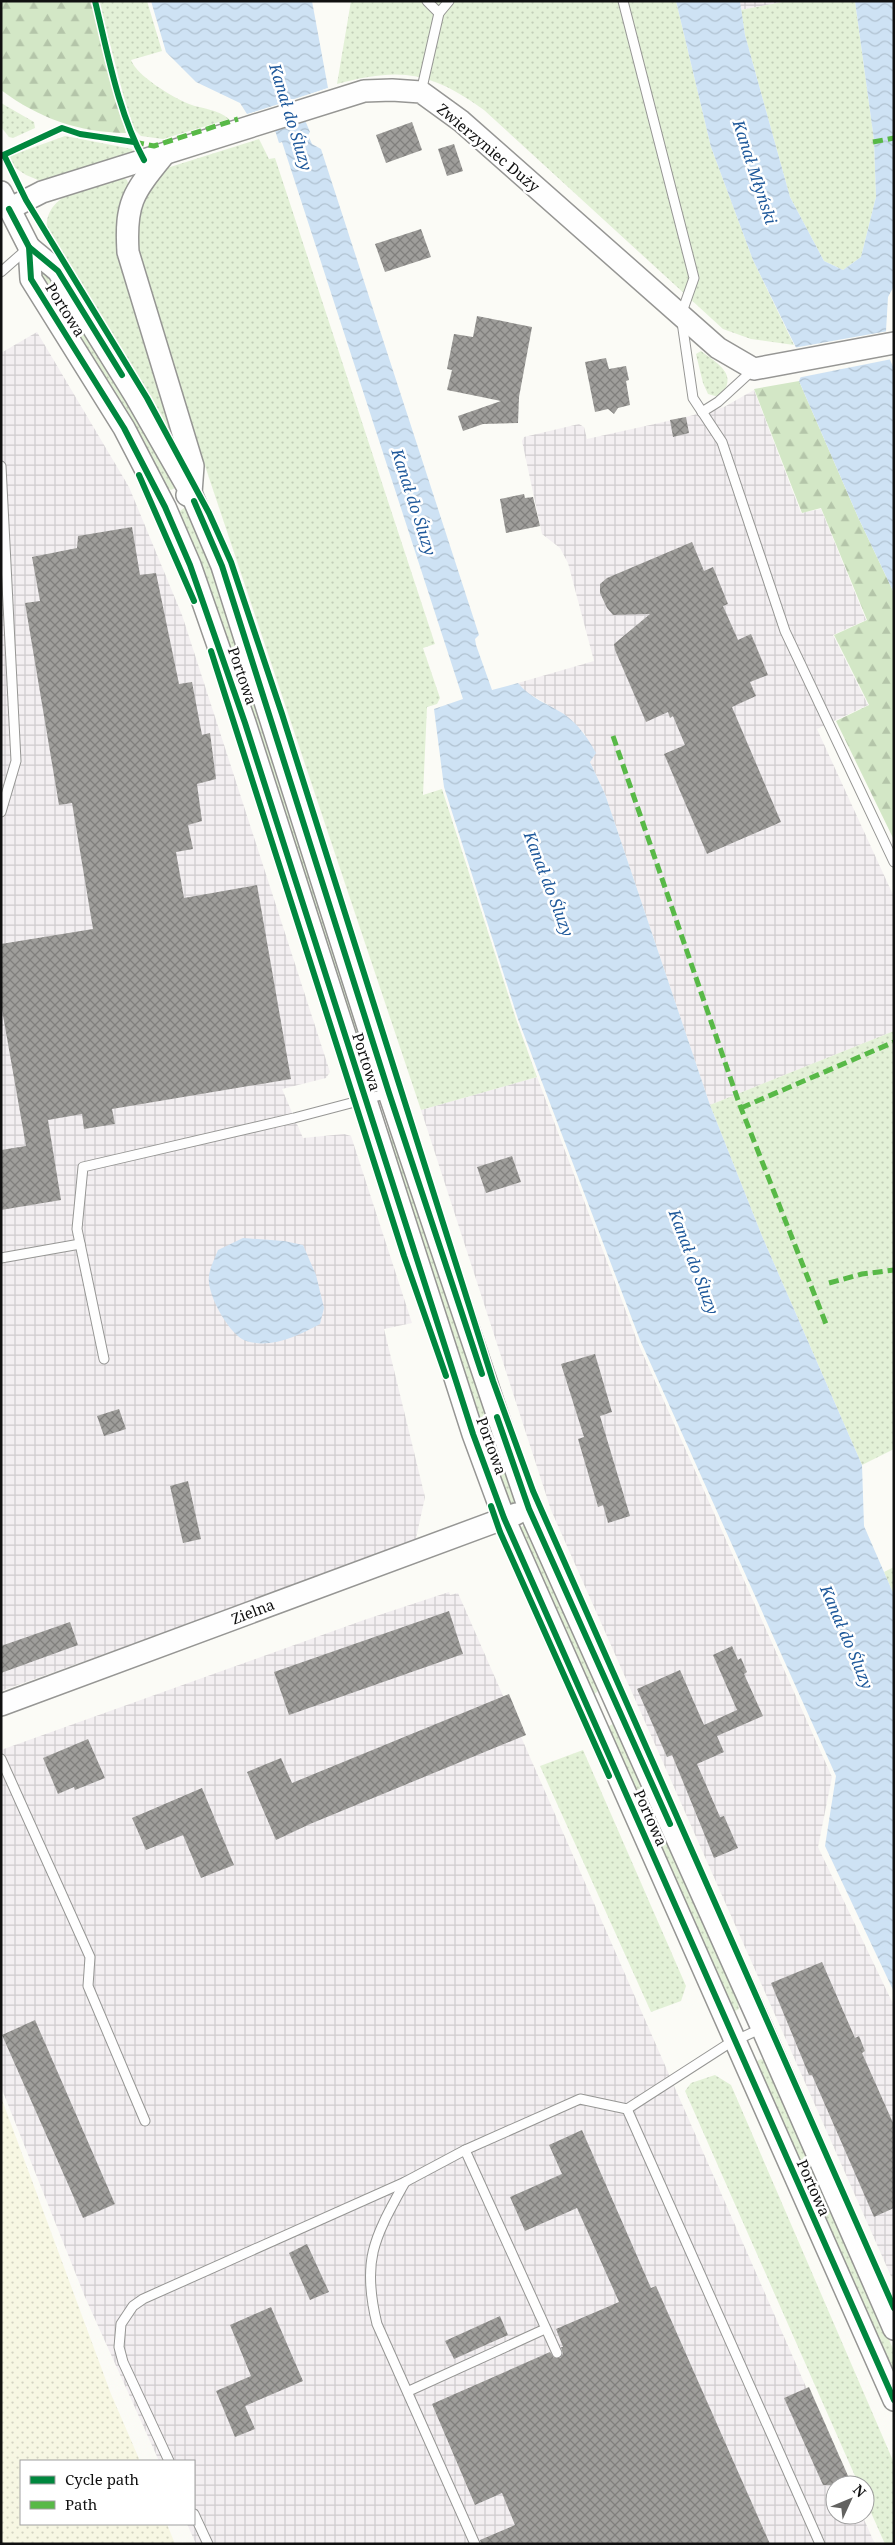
<svg xmlns="http://www.w3.org/2000/svg" width="895" height="2545" font-family="'Noto Serif',serif">
  <style>
    .industrial { fill: url(#industrial-grid) }
    .farmland { fill: url(#farmland-dots) }
    .grass { fill: url(#grass-dots) }
    .forest { fill: url(#forest-firs) }
    .water { fill: url(#water-waves) }
    .pier { fill: #fbfbf6 }
    .building { fill: url(#building-cross-hatch) }
    .lines { fill: none; stroke-linecap: round; stroke-linejoin: round }
    .service-casing { stroke: #969694; stroke-width: 11 }
    .tertiary-casing { stroke: #969694; stroke-width: 24 }
    .service { stroke: #fefefe; stroke-width: 9 }
    .tertiary { stroke: #fefefe; stroke-width: 21 }
    .quiet { stroke: #58b947; stroke-width: 5; stroke-dasharray: 10 5; stroke-linecap: butt }
    .cycleway-casing { stroke: #fff; stroke-width: 9 }
    .cycleway { stroke: #00873e; stroke-width: 6 }
    .labels { text-anchor: middle; stroke-width: 5; stroke-linejoin: round; paint-order: stroke }
    .street-label { font-size: 15px; fill: #101010; stroke: #fff }
    .water-label { font-size: 16px; font-style: italic; fill: #1f599b; stroke: #fff }
  </style>
  <defs>
    <pattern id="industrial-grid" width="8" height="8" patternUnits="userSpaceOnUse" patternTransform="scale(1.25)"><rect width="8" height="8" fill="#f3eff1"/><path d="M0 4h8M4 0v8" fill="none" stroke="#cfccce"/></pattern>
    <pattern id="farmland-dots" width="8" height="8" patternUnits="userSpaceOnUse" patternTransform="scale(1.25)"><rect width="8" height="8" fill="#f7f7e3"/><path d="M2 2h.1M6 6h.1" fill="none" stroke="#d3d3c2" stroke-width="1.8" stroke-linecap="round"/></pattern>
    <pattern id="grass-dots" width="8" height="8" patternUnits="userSpaceOnUse" patternTransform="scale(1.25)"><rect width="8" height="8" fill="#e3f1d7"/><path d="M2 2h.1M6 6h.1" fill="none" stroke="#c2ceb8" stroke-width="1.8" stroke-linecap="round"/></pattern>
    <pattern id="forest-firs" width="22" height="20" patternUnits="userSpaceOnUse" patternTransform="scale(1.25)"><rect width="22" height="20" fill="#d3e7c6"/><path d="M5 1l3.5 6h-7zM16 11l3.5 6h-7z" fill="#b4c5a9"/></pattern>
    <pattern id="water-waves" width="16" height="10" patternUnits="userSpaceOnUse" patternTransform="scale(1.25)"><rect width="16" height="10" fill="#cee2f4"/><path d="M0 5q4-4 8 0t8 0" fill="none" stroke="#b0c1d0"/></pattern>
    <pattern id="building-cross-hatch" width="8" height="8" patternUnits="userSpaceOnUse" patternTransform="scale(1.25)"><rect width="8" height="8" fill="#9f9e9b"/><path d="M0 0l8 8M0 8l8-8" fill="none" stroke="#807f7d"/></pattern>
  </defs>
  <rect width="100%" height="100%" fill="#fbfbf6"/>
  <g class="industrial">
    <polygon points="740,1 787,1 741,10"/>
    <polygon points="37,332 129,487 182,615 330,1072 326,1078 282,1089 303,1138 344,1134 351,1136 412,1323 384,1329 425,1497 415,1543 1,1691 1,353"/>
    <polygon points="754,390 801,513 821,509 866,620 833,635 868,705 817,729 894,897 894,1031 710,1105 605,794 590,762 585,734 565,715 525,691 518,683 594,661 568,563 560,548 542,534 522,441 524,437 579,424 584,427 587,439 686,417 724,407"/>
    <polygon points="537,1077 638,1343 832,1777 818,1847 894,2006 894,2283 551,1510 421,1110"/>
    <polygon points="449,1592 450,1595 458,1593 849,2485 835,2485 835,2515 862,2515 875,2544 196,2544 187,2524 194,2524 194,2461 159,2461 85,2297 1,2087 1,1750 364,1620"/>
  </g>
  <polygon class="farmland" points="1,2097 111,2394 140,2461 21,2461 21,2524 167,2524 175,2544 1,2544"/>
  <g class="grass">
    <path d="M 99,1 L 147,1 L 162,51 L 131,60 C 137,76 172,97 189,104 C 202,109 218,109 229,119 L 163,139 L 141,136 L 134,129 L 123,94 Z"/>
    <path d="M 351,1 L 676,1 L 711,147 L 753,260 L 794,345 L 751,339 L 723,329 L 484,110 C 430,71 400,67 337,84 Z"/>
    <polygon points="787,1 855,1 874,140 876,197 861,257 843,270 824,261 790,197 745,35 741,10"/>
    <polygon points="1,103 34,122 35,128 13,138 9,137 1,127"/>
    <polygon points="65,136 132,149 135,155 43,182 26,175 11,165 7,157"/>
    <path d="M 259,139 L 269,159 L 275,158 L 435,644 L 423,648 L 440,698 L 437,704 L 427,707 L 423,795 L 442,789 L 516,1019 L 537,1077 L 421,1110 L 136,260 C 132,218 136,198 167,168 Z"/>
    <path d="M 122,177 L 127,180 L 129,186 L 119,220 L 179,452 L 47,231 C 43,191 94,186 122,177 Z"/>
    <polygon points="45,272 50,275 173,480 175,488 171,490 164,485 43,282 41,274"/>
    <path d="M 701,351 C 718,364 740,375 719,397 L 708,394 L 703,383 L 696,354 Z"/>
    <path d="M 184,508 C 200,520 215,576 223,597 C 278,754 324,915 374,1074 L 370,1077 L 179,516 L 180,511 Z"/>
    <polygon points="894,1031 894,1449 862,1465 762,1236 710,1105"/>
    <polygon points="392,1127 516,1499 516,1505 513,1506 507,1502 462,1372 386,1136 388,1129"/>
    <polygon points="525,1525 599,1685 597,1692 594,1694 588,1689 520,1533 521,1527"/>
    <polygon points="894,1567 894,1595 884,1572"/>
    <polygon points="613,1724 619,1730 737,1998 739,2009 735,2011 727,2002 607,1733 609,1726"/>
    <polygon points="583,1750 686,1986 681,2001 651,2012 540,1766"/>
    <polygon points="761,2059 766,2062 894,2351 894,2377 756,2067 757,2061"/>
    <polygon points="715,2075 731,2085 894,2463 894,2544 885,2544 865,2499 865,2485 859,2485 685,2091 691,2083"/>
  </g>
  <g class="forest">
    <path d="M 1,1 L 91,1 L 126,133 C 78,132 40,119 1,90 Z"/>
    <polygon points="799,381 858,517 894,593 894,840 836,721 869,705 834,635 867,620 821,508 802,513 754,389"/>
  </g>
  <g class="water">
    <path d="M 151,1 L 312,1 L 328,88 L 296,99 L 310,132 L 308,135 L 312,144 L 321,149 L 479,635 L 475,639 L 476,645 L 492,690 L 518,683 C 530,698 548,704 564,714 C 578,724 588,738 596,753 L 590,762 L 605,794 L 710,1105 L 762,1236 L 862,1465 L 864,1526 L 894,1595 L 894,1992 L 825,1846 L 836,1776 L 640,1340 L 518,1019 L 444,787 L 434,709 L 463,699 L 282,142 L 279,143 L 268,108 L 247,114 L 240,103 L 196,82 L 166,52 Z"/>
    <polygon points="676,1 740,1 745,35 790,197 824,261 843,270 861,257 876,197 874,140 855,1 894,1 894,286 888,297 885,348 894,369 894,593 858,517 799,381 805,366 753,260 711,147"/>
    <path d="M 243,1238 L 284,1241 L 303,1245 L 316,1275 L 324,1308 L 320,1324 C 298,1336 271,1349 246,1341 C 229,1335 206,1293 209,1276 C 210,1267 215,1258 218,1250 Z"/>
  </g>
  <g class="pier">
    <polygon points="328,88 329,90 299,100 308,120 273,132 266,111 248,116 245,115"/>
    <polygon points="888,331 888,347 892,359 797,378 802,366 793,348"/>
  </g>
  <g class="building">
    <polygon points="412,122 422,150 386,163 376,135"/>
    <polygon points="454,144 463,171 447,176 438,149"/>
    <polygon points="421,229 431,257 385,272 375,244"/>
    <polygon points="477,316 532,327 519,397 518,423 483,424 463,431 458,416 501,401 447,390 452,370 447,369 454,334 473,337"/>
    <polygon points="606,358 609,369 626,366 629,380 626,381 630,405 618,408 614,414 608,409 595,412 585,362"/>
    <polygon points="686,417 689,433 673,437 670,420"/>
    <polygon points="524,494 525,498 533,497 540,526 506,533 500,499"/>
    <polygon points="132,527 140,575 156,573 179,684 192,682 202,735 210,733 216,779 197,784 202,821 188,825 193,849 176,852 184,898 257,885 291,1079 112,1109 115,1124 84,1129 82,1114 48,1120 61,1200 1,1210 1,1150 26,1146 1,1004 1,944 93,929 72,803 59,805 25,603 40,601 32,557 77,548 78,536"/>
    <polygon points="692,542 704,571 713,567 728,604 723,606 738,640 751,634 768,675 750,682 756,696 732,707 781,822 707,854 664,754 685,745 673,716 670,718 668,712 646,722 615,650 614,644 650,614 613,615 607,608 600,593 600,584 607,578"/>
    <polygon points="512,1156 521,1182 486,1193 477,1167"/>
    <polygon points="595,1354 612,1412 600,1416 630,1516 608,1523 603,1505 598,1507 578,1439 584,1437 561,1364"/>
    <polygon points="119,1409 126,1429 104,1436 97,1416"/>
    <polygon points="188,1481 201,1539 183,1543 170,1486"/>
    <polygon points="449,1611 463,1654 289,1715 274,1672"/>
    <polygon points="70,1622 78,1645 1,1673 1,1646"/>
    <polygon points="732,1646 738,1660 741,1658 747,1672 744,1674 763,1716 717,1736 724,1752 697,1764 720,1817 724,1816 738,1848 714,1858 679,1772 672,1755 667,1757 637,1689 680,1670 704,1725 737,1710 713,1655"/>
    <polygon points="509,1694 526,1735 310,1824 276,1840 247,1772 281,1758 292,1783"/>
    <polygon points="88,1739 105,1778 75,1790 74,1787 58,1794 43,1758"/>
    <polygon points="202,1788 234,1865 201,1878 183,1835 146,1850 132,1818"/>
    <polygon points="822,1962 855,2038 859,2036 865,2051 862,2053 894,2125 894,2208 874,2217 812,2075 809,2075 771,1983"/>
    <polygon points="35,2020 115,2204 83,2218 2,2035"/>
    <polygon points="582,2130 651,2288 656,2286 770,2544 481,2544 480,2540 515,2525 502,2493 475,2505 432,2404 550,2352 554,2358 560,2358 563,2354 561,2347 563,2347 556,2329 619,2302 577,2208 525,2231 510,2197 562,2174 549,2145"/>
    <polygon points="307,2244 329,2292 310,2300 289,2253"/>
    <polygon points="271,2307 303,2381 245,2406 255,2429 235,2437 216,2391 251,2376 230,2325"/>
    <polygon points="500,2316 508,2335 454,2359 445,2341"/>
    <polygon points="809,2387 852,2485 823,2485 784,2398"/>
  </g>
  <g class="lines">
    <g class="service-casing">
      <g id="service">
        <polyline points="427,1 439,13 449,1"/>
        <polyline points="623,1 694,278 681,315 693,398 722,442 785,631 894,862"/>
        <polyline points="421,92 439,13"/>
        <polyline points="1,272 27,249"/>
        <polyline points="702,412 718,402 754,369"/>
        <polyline points="1,466 16,761 1,812"/>
        <polyline points="1,1258 80,1244"/>
        <polyline points="104,1359 77,1229 83,1167 294,1118 389,1093"/>
        <polyline points="1,1759 90,1957 88,1986 145,2121"/>
        <polyline points="627,2109 820,2544"/>
        <polyline points="465,2150 557,2353"/>
        <path d="M 405,2182 C 375,2237 361,2259 377,2324 L 475,2544"/>
        <polyline points="409,2391 545,2329"/>
        <polyline points="169,2461 123,2362 119,2347 121,2324 133,2306 143,2299 405,2182 465,2150 580,2099 627,2109 728,2044 762,2028"/>
        <polyline points="194,2514 208,2544"/>
      </g>
    </g>
    <g class="tertiary-casing">
      <g id="tertiary">
        <path d="M 163,156 C 133,193 125,203 128,252 L 193,466 L 191,493 L 187,495"/>
        <polyline points="1,192 29,247 31,279 124,428 165,507 190,565 245,723 473,1434 504,1518 894,2400"/>
        <polyline points="9,209 42,192 364,91 392,90 421,92 461,121 718,348 754,369 894,343"/>
        <polyline points="29,247 58,271 136,397 191,493 222,566 389,1093 529,1509 762,2028 894,2329"/>
        <polyline points="1,1705 516,1514"/>
      </g>
    </g>
    <use href="#service" class="service"/>
    <use href="#tertiary" class="tertiary"/>
    <g class="quiet">
      <polyline points="134,142 154,146 238,119"/>
      <polyline points="873,142 894,138"/>
      <polyline points="613,736 739,1103 826,1324"/>
      <polyline points="741,1108 894,1042"/>
      <polyline points="829,1283 862,1274 894,1270"/>
    </g>
    <g class="cycleway-casing">
      <g id="cycleway">
        <path d="M 95,1 C 108,54 118,112 144,160"/>
        <polyline points="4,155 26,200 147,398 209,513 231,562 282,714 493,1381 533,1491 894,2308"/>
        <polyline points="1,156 62,128 80,134 134,142"/>
        <polyline points="9,209 29,247 31,279 124,428 165,507 190,565 245,723 473,1434 504,1518 894,2400"/>
        <polyline points="29,247 58,271 122,375"/>
        <polyline points="139,475 194,601"/>
        <polyline points="194,501 222,566 389,1093 482,1374"/>
        <polyline points="211,651 404,1256 446,1376"/>
        <polyline points="497,1417 529,1509 670,1824"/>
        <polyline points="491,1506 500,1532 609,1776"/>
      </g>
    </g>
    <use href="#cycleway" class="cycleway"/>
  </g>
  <g class="labels">
    <g class="street-label">
      <text transform="translate(488 148) rotate(40)" y="5">Zwierzyniec Duży</text>
      <text transform="translate(65 310) rotate(58)" y="5">Portowa</text>
      <text transform="translate(242 676) rotate(71)" y="5">Portowa</text>
      <text transform="translate(366 1062) rotate(72)" y="5">Portowa</text>
      <text transform="translate(491 1446) rotate(70)" y="5">Portowa</text>
      <text transform="translate(253 1612) rotate(-21)" y="5">Zielna</text>
      <text transform="translate(650 1818) rotate(66)" y="5">Portowa</text>
      <text transform="translate(813 2188) rotate(66)" y="5">Portowa</text>
    </g>
    <g class="water-label">
      <text transform="translate(291 117) rotate(73)" y="6">Kanał do Śluzy</text>
      <text transform="translate(755 172) rotate(72)" y="6">Kanał Młyński</text>
      <text transform="translate(414 502) rotate(72)" y="6">Kanał do Śluzy</text>
      <text transform="translate(549 884) rotate(69)" y="6">Kanał do Śluzy</text>
      <text transform="translate(694 1262) rotate(69)" y="6">Kanał do Śluzy</text>
      <text transform="translate(847 1637) rotate(67)" y="6">Kanał do Śluzy</text>
    </g>
  </g>
  <rect width="895" height="2545" fill="none" stroke="#101010" stroke-width="5"/>
  <rect x="20" y="2460" width="175" height="65" fill="#ffffff" stroke="#9f9f9f"/>
  <rect x="30" y="2476" width="25" height="8" fill="#00873e" stroke="#9f9f9f"/>
  <text x="65" y="2485" font-size="15" fill="#101010">Cycle path</text>
  <rect x="30" y="2501" width="25" height="8" fill="#58b947" stroke="#9f9f9f"/>
  <text x="65" y="2510" font-size="15" fill="#101010">Path</text>
  <g transform="translate(850 2500) rotate(46)"><circle r="24" fill="#ffffff" stroke="#9f9f9f"/>
  <path d="M0-4L9 19L0 12L-9 19Z" fill="#626260"/>
  <text y="-8" font-size="14" font-weight="bold" text-anchor="middle" fill="#101010">N</text>
  </g>
</svg>
